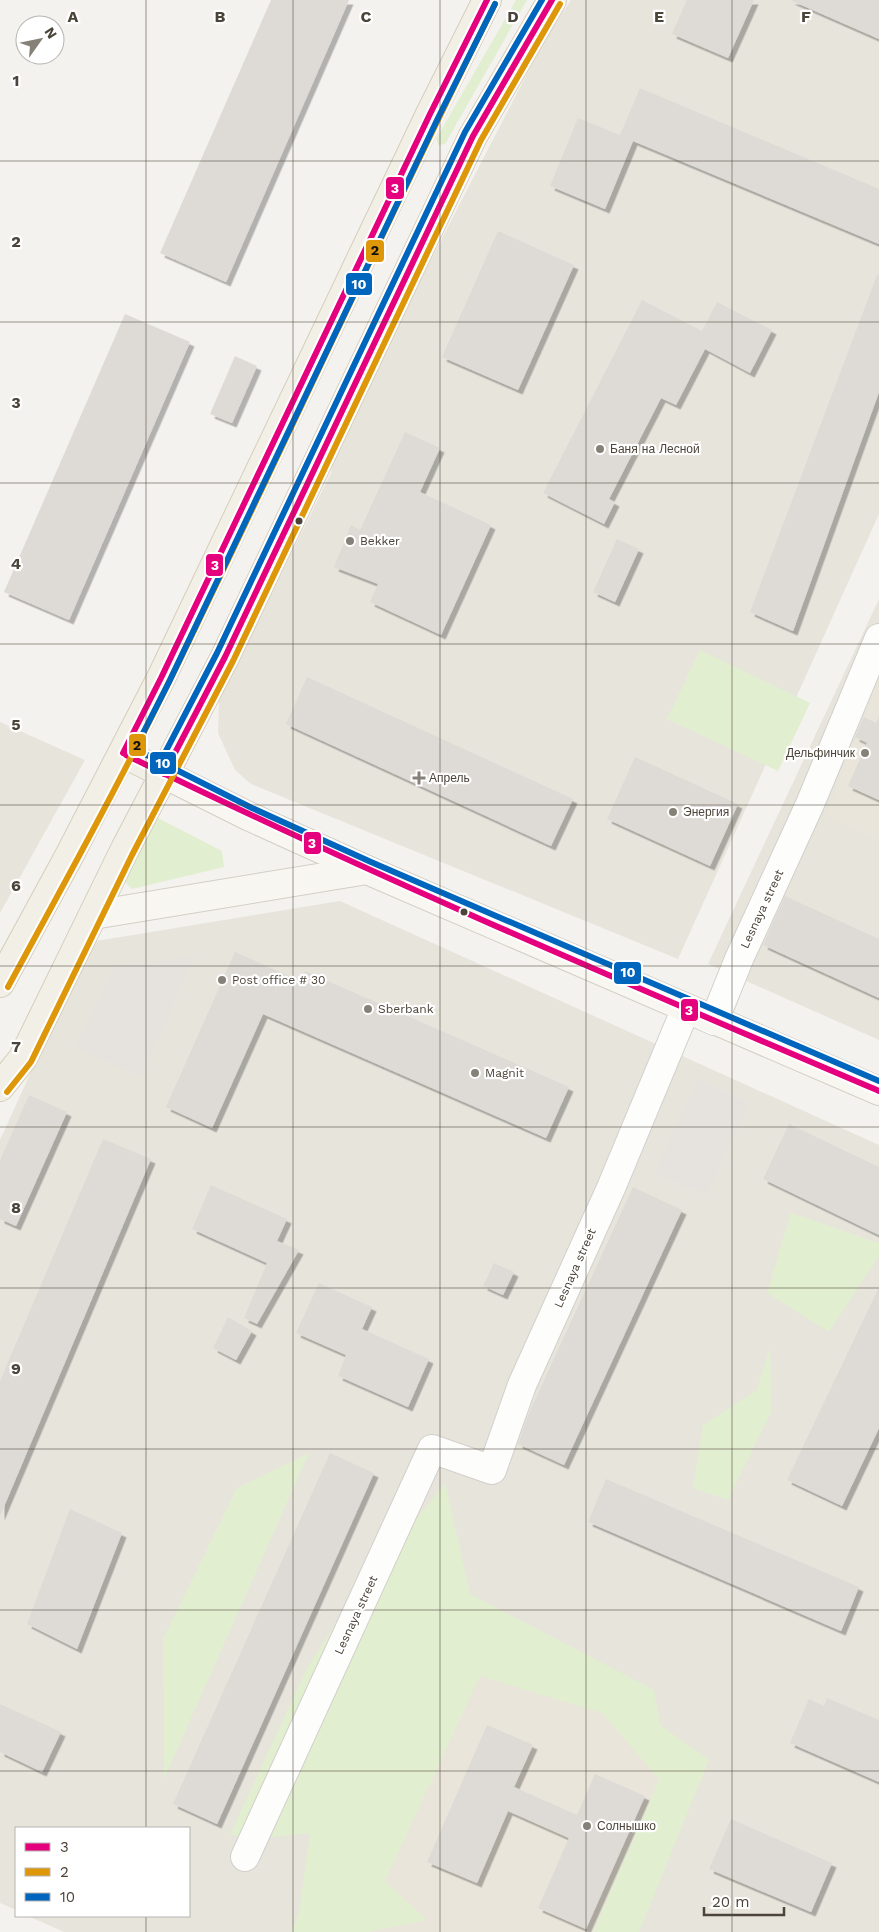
<svg xmlns="http://www.w3.org/2000/svg" width="879" height="1932" font-family="'Work Sans',sans-serif">
  <style>
    .residential { fill: #e7e4dc }
    .education { fill: #eae5da }
    .green { fill: #e1eecf }
    .parking { fill: #e6e3df }
    .building { fill: #dedbd6; filter: url(#shadow) }
    .lines { fill: none; stroke-linecap: round; stroke-linejoin: round }
    .street-casing { stroke: #d2d0cb; stroke-width: 30 }
    .secondary-casing { stroke: #d3cfc5; stroke-width: 30 }
    .primary-casing { stroke: #d6cebb; stroke-width: 30 }
    .street { stroke: #fdfdfc; stroke-width: 28 }
    .secondary { stroke: #f7f6f1; stroke-width: 28 }
    .primary { stroke: #f2efe6; stroke-width: 28 }
    .bus-1-casing { stroke: #fff; stroke-width: 10 }
    .bus-2-casing { stroke: #fff; stroke-width: 10 }
    .bus-3-casing { stroke: #fff; stroke-width: 10 }
    .bus-1 { stroke: #e5007d; stroke-width: 6 }
    .bus-2 { stroke: #dd9709; stroke-width: 6 }
    .bus-3 { stroke: #0065bd; stroke-width: 6 }
    .grid { fill: none; stroke: #4b4439; stroke-width: 1; stroke-opacity: 0.55 }
    .poi-dot { fill: #868178; stroke: #fff; stroke-width: 2 }
    .bus-dot { fill: #4b4439; stroke: #fff; stroke-width: 2 }
    .labels { text-anchor: middle; stroke-width: 4.5; stroke-linejoin: round; paint-order: stroke }
    .poi-label { font-size: 12px; fill: #4b4439; stroke: #fff; text-anchor: start }
    .street-label { font-size: 12px; fill: #4b4439; stroke: #fff }
    .grid-label { font-size: 16px; text-anchor: middle; font-weight: bold; fill: #4b4439; stroke: #fff; stroke-width: 4.5; stroke-linejoin: round; paint-order: stroke }
    .line-badge { stroke: #fff; stroke-width: 2 }
    .badge-label { font-size: 14px; text-anchor: middle; font-weight: bold; fill: #fff }
    .pale-badge-label { font-size: 14px; text-anchor: middle; font-weight: bold; fill: #111 }
  </style>
  <defs>
    <filter id="shadow"><feDropShadow dx="4.5" dy="4.5" stdDeviation="0" flood-color="#0004"/></filter>
  </defs>
  <rect width="100%" height="100%" fill="#f4f2ee"/>
  <g class="residential">
    <polygon points="571,0 879,0 879,514 678,959 251,784 235,770 218,733 219,700 331,473 333,449 546,37"/>
    <polygon points="879,599 879,1040 708,964"/>
    <polygon points="0,722 85,760 0,913"/>
    <polygon points="340,901 879,1145 879,1932 64,1932 28,1916 189,1916 189,1828 16,1828 16,1910 0,1903 0,1140 90,942"/>
  </g>
  <g class="education">
    <polygon points="879,687 879,840 826,815 874,690"/>
    <polygon points="462,1630 695,1759 614,1932 322,1932"/>
  </g>
  <g class="green">
    <polygon points="516,0 527,0 445,144 438,145 436,139"/>
    <polygon points="700,650 810,703 778,771 667,719"/>
    <polygon points="158,818 222,851 224,867 132,889 119,876 142,828"/>
    <polygon points="791,1213 879,1243 879,1256 829,1332 767,1293"/>
    <polygon points="770,1347 771,1412 728,1500 693,1488 703,1425 757,1390"/>
    <polygon points="309,1453 164,1779 163,1639 237,1488"/>
    <polygon points="445,1483 470,1594 654,1690 660,1725 709,1760 639,1932 593,1932 659,1779 602,1713 480,1676 385,1881 427,1920 369,1932 292,1932 299,1912 310,1833 274,1837 230,1835 306,1670 346,1607"/>
  </g>
  <g class="parking">
    <polygon points="195,956 141,1077 76,1048 114,967"/>
    <polygon points="698,1079 750,1103 706,1196 655,1172"/>
  </g>
  <g class="building">
    <polygon points="271,0 349,0 226,282 160,253"/>
    <polygon points="687,0 754,0 728,58 672,34"/>
    <polygon points="790,0 879,0 879,39"/>
    <polygon points="640,88 879,189 879,244 633,141 605,209 550,186 578,118 620,135"/>
    <polygon points="498,231 574,265 518,390 442,357"/>
    <polygon points="877,275 879,275 879,392 793,631 750,612"/>
    <polygon points="642,300 702,331 717,302 772,330 750,373 705,349 676,405 661,398 609,499 615,502 604,524 543,493"/>
    <polygon points="125,314 190,342 69,620 4,592"/>
    <polygon points="235,356 257,366 232,423 210,414"/>
    <polygon points="405,432 440,448 420,492 491,525 441,635 370,602 378,584 334,567 351,525 360,530"/>
    <polygon points="617,539 639,549 615,602 593,592"/>
    <polygon points="307,677 573,799 551,846 286,724"/>
    <polygon points="879,716 879,800 848,786 867,743 855,737 864,717 876,723"/>
    <polygon points="635,757 738,804 710,866 607,819"/>
    <polygon points="785,896 879,939 879,998 763,945"/>
    <polygon points="235,952 300,981 305,971 569,1087 546,1138 263,1014 212,1128 166,1107"/>
    <polygon points="29,1095 67,1112 16,1226 0,1219 0,1160"/>
    <polygon points="789,1124 879,1167 879,1235 763,1179"/>
    <polygon points="103,1139 151,1159 0,1516 0,1381"/>
    <polygon points="211,1185 287,1219 277,1241 299,1250 257,1324 244,1318 267,1263 192,1229"/>
    <polygon points="633,1187 682,1210 564,1465 518,1444 529,1413"/>
    <polygon points="494,1263 514,1272 503,1295 483,1286"/>
    <polygon points="319,1283 372,1307 362,1329 429,1359 408,1407 338,1376 346,1355 296,1333"/>
    <polygon points="879,1287 879,1428 842,1506 787,1480"/>
    <polygon points="228,1317 252,1331 236,1360 213,1348"/>
    <polygon points="330,1453 374,1473 217,1824 173,1804"/>
    <polygon points="606,1479 859,1587 841,1631 588,1522"/>
    <polygon points="70,1509 122,1533 77,1649 27,1624"/>
    <polygon points="827,1698 879,1720 879,1782 790,1743 809,1699 824,1706"/>
    <polygon points="0,1704 61,1732 42,1772 0,1752"/>
    <polygon points="487,1725 533,1745 514,1787 577,1815 595,1774 645,1796 586,1929 538,1908 569,1838 508,1811 477,1883 427,1862"/>
    <polygon points="731,1819 832,1863 811,1912 709,1869"/>
  </g>
  <g class="lines">
    <g class="street-casing">
      <polyline id="street" points="245,1857 432,1449 492,1470 522,1385 611,1188 686,1008 714,1021 739,959 810,804 879,638"/>
    </g>
    <g class="secondary-casing">
      <g id="secondary">
        <polyline points="164,774 248,816 367,870 879,1091"/>
        <polyline points="93,915 367,870"/>
      </g>
    </g>
    <g class="primary-casing">
      <g id="primary">
        <polyline points="123,753 164,774"/>
        <polyline points="0,983 68,858 161,678 430,114 487,0"/>
        <polyline points="0,1087 23,1058 124,851 225,657 473,136 552,0"/>
      </g>
    </g>
    <use href="#street" class="street"/>
    <use href="#secondary" class="secondary"/>
    <use href="#primary" class="primary"/>
    <g class="bus-1-casing">
      <g id="bus-1">
        <polyline points="123,753 161,678 430,114 487,0"/>
        <path d="M 126,755 C 373,876 626,983 879,1091"/>
        <polyline points="164,774 225,657 473,136 552,0"/>
      </g>
    </g>
    <g class="bus-2-casing">
      <g id="bus-2">
        <path d="M 8,987 C 63,886 119,784 170,680 C 280,455 383,228 495,4"/>
        <polyline points="7,1092 31,1062 132,855 233,661 481,140 560,4"/>
      </g>
    </g>
    <g class="bus-3-casing">
      <g id="bus-3">
        <polyline points="495,4 438,118 169,682 135,749 252,808 371,862 879,1081"/>
        <polyline points="156,770 217,653 465,132 542,0"/>
      </g>
    </g>
    <use href="#bus-1" class="bus-1"/>
    <use href="#bus-2" class="bus-2"/>
    <use href="#bus-3" class="bus-3"/>
  </g>
  <path class="grid" d="M 146,0 L 146,1828M 293,0 L 293,1932M 440,0 L 440,1932M 586,0 L 586,1932M 732,0 L 732,1932M 0,161 L 879,161M 0,322 L 879,322M 0,483 L 879,483M 0,644 L 879,644M 0,805 L 879,805M 0,966 L 879,966M 0,1127 L 879,1127M 0,1288 L 879,1288M 0,1449 L 879,1449M 0,1610 L 879,1610M 0,1771 L 879,1771M 146,1916 L 146,1932"/>
  <g class="poi-dot">
    <circle cx="600" cy="449" r="5"/>
    <circle cx="350" cy="541" r="5"/>
    <circle cx="865" cy="753" r="5"/>
    <path d="M416.5 770.5h5v5h5v5h-5v5h-5v-5h-5v-5h5z"/>
    <circle cx="673" cy="812" r="5"/>
    <circle cx="222" cy="980" r="5"/>
    <circle cx="368" cy="1009" r="5"/>
    <circle cx="475" cy="1073" r="5"/>
    <circle cx="587" cy="1826" r="5"/>
  </g>
  <g class="bus-dot">
    <circle cx="299" cy="521" r="4.5"/>
    <circle cx="464" cy="912" r="4.5"/>
  </g>
  <g class="labels">
    <g class="poi-label">
      <text x="610" y="453">Баня на Лесной</text>
      <text x="360" y="545">Bekker</text>
      <text x="855" y="757" text-anchor="end">Дельфинчик</text>
      <text x="429" y="782">Апрель</text>
      <text x="683" y="816">Энергия</text>
      <text x="232" y="984">Post office # 30</text>
      <text x="378" y="1013">Sberbank</text>
      <text x="485" y="1077">Magnit</text>
      <text x="597" y="1830">Солнышко</text>
    </g>
    <g class="street-label">
      <text transform="translate(762 909) rotate(-65)" y="4">Lesnaya street</text>
      <text transform="translate(575 1268) rotate(-66)" y="4">Lesnaya street</text>
      <text transform="translate(356 1615) rotate(-65)" y="4">Lesnaya street</text>
    </g>
  </g>
  <g class="grid-label">
    <text x="73" y="22">A</text>
    <text x="220" y="22">B</text>
    <text x="366" y="22">C</text>
    <text x="513" y="22">D</text>
    <text x="659" y="22">E</text>
    <text x="806" y="22">F</text>
    <text x="16" y="86">1</text>
    <text x="16" y="247">2</text>
    <text x="16" y="408">3</text>
    <text x="16" y="569">4</text>
    <text x="16" y="730">5</text>
    <text x="16" y="891">6</text>
    <text x="16" y="1052">7</text>
    <text x="16" y="1213">8</text>
    <text x="16" y="1374">9</text>
  </g>
  <g class="line-badge">
    <rect x="385" y="176" width="20" height="24" rx="5" fill="#e5007d"/>
    <rect x="365" y="239" width="20" height="24" rx="5" fill="#dd9709"/>
    <rect x="345" y="272" width="28" height="24" rx="5" fill="#0065bd"/>
    <rect x="205" y="553" width="19" height="24" rx="5" fill="#e5007d"/>
    <rect x="128" y="733" width="19" height="24" rx="5" fill="#dd9709"/>
    <rect x="149" y="751" width="28" height="24" rx="5" fill="#0065bd"/>
    <rect x="303" y="831" width="19" height="24" rx="5" fill="#e5007d"/>
    <rect x="613" y="961" width="29" height="24" rx="5" fill="#0065bd"/>
    <rect x="680" y="998" width="19" height="24" rx="5" fill="#e5007d"/>
  </g>
  <g class="badge-label">
    <text x="395" y="193">3</text>
    <text x="359" y="289">10</text>
    <text x="215" y="570">3</text>
    <text x="163" y="768">10</text>
    <text x="312" y="848">3</text>
    <text x="628" y="977">10</text>
    <text x="689" y="1015">3</text>
  </g>
  <g class="pale-badge-label">
    <text x="375" y="255">2</text>
    <text x="137" y="750">2</text>
  </g>
  <rect x="15" y="1827" width="175" height="90" fill="#ffffff" stroke="#b7b4b0"/>
  <rect x="25" y="1843" width="25" height="8" fill="#e5007d" stroke="#b7b4b0"/>
  <text x="60" y="1852" font-size="15" fill="#4b4439">3</text>
  <rect x="25" y="1868" width="25" height="8" fill="#dd9709" stroke="#b7b4b0"/>
  <text x="60" y="1877" font-size="15" fill="#4b4439">2</text>
  <rect x="25" y="1893" width="25" height="8" fill="#0065bd" stroke="#b7b4b0"/>
  <text x="60" y="1902" font-size="15" fill="#4b4439">10</text>
  <g transform="translate(40 40) rotate(57)"><circle r="24" fill="#ffffff" stroke="#b7b4b0"/>
  <path d="M0-4L9 19L0 12L-9 19Z" fill="#868178"/>
  <text y="-8" font-size="14" font-weight="bold" text-anchor="middle" fill="#4b4439">N</text>
  </g>
  <path d="M704 1907v8h80v-8" fill="none" stroke="#4b4439" stroke-width="2.5"/>
  <text x="712" y="1907" font-size="15" fill="#4b4439" stroke="#ffffff" stroke-width="4" paint-order="stroke">20 m</text>
</svg>
